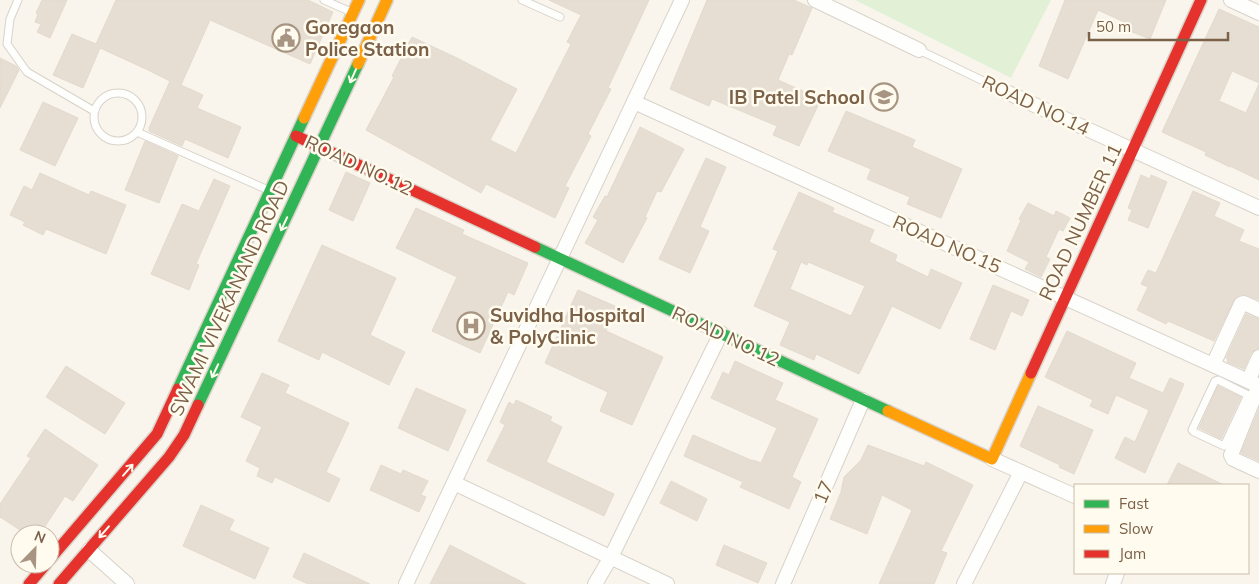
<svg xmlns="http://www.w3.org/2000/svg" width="1259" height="584" font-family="Mulish,sans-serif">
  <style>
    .green { fill: #e2f1d5 }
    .building { fill: #e6ded3; stroke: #e3dacd; fill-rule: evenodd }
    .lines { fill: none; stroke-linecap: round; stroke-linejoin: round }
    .lane-casing { stroke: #d8d2ca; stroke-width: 9 }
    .street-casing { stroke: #d8d2ca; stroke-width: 16 }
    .fast-casing { stroke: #d9d2c8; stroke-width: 14 }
    .slow-casing { stroke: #d9d2c8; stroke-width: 14 }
    .jam-casing { stroke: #d9d2c8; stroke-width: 14 }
    .lane { stroke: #fefefc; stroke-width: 7 }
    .street { stroke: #fefefc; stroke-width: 14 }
    .fast { stroke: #30b455; stroke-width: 11 }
    .slow { stroke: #ff9f0a; stroke-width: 11 }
    .jam { stroke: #e5322d; stroke-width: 11 }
    .oneway { stroke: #fffbef }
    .labels { text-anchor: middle; stroke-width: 5; stroke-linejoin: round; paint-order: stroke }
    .poi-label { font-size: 19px; font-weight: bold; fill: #7b6148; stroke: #fffbef; text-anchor: start }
    .street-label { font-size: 19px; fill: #7b6148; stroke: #fffbef }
  </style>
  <rect width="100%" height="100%" fill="#f9f5ec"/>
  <polygon class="green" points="855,0 1051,0 1011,78"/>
  <g class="building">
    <polygon points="42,0 67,0 50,38 37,32 41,24 35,22 38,14 36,13"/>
    <polygon points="116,0 308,0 333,12 310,64 210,20 181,85 203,95 197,108 241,127 228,158 185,139 182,146 149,131 149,128 170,81 146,69 100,48 83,88 53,75 72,34 96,44"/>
    <polygon points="549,0 649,0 608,88 611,89 588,134 591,136 565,186 569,188 555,218 486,184 481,193 366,130 394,77 392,76 412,37 457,58 517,89 490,140 516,153 571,44 567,42 581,15"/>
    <polygon points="707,0 794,0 812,8 792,55 789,54 778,80 821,99 799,146 773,135 777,126 712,99 709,106 670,89"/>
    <polygon points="1065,0 1166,0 1150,39 1122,28 1124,22 1098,10 1068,79 1039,66"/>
    <polygon points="1219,9 1259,27 1259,83 1232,71 1219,101 1246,113 1259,84 1259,180 1230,166 1230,167 1205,155 1206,152 1162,132"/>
    <polygon points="0,58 16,66 19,70 0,108"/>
    <polygon points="43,102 78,118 55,166 20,150"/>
    <polygon points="846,111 915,140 912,147 962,169 941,218 907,204 910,197 867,179 871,169 828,151"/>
    <polygon points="640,127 684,149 661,192 657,191 645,217 647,218 623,263 585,243 598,220 593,217 605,196 607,197"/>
    <polygon points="145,141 178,156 159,203 125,190"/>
    <polygon points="706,158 726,167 700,227 709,231 690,273 659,259"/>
    <polygon points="346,172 370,183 353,221 329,210"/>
    <polygon points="40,173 89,195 91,191 126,205 106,254 46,229 43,235 23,225 25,222 10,215 24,186 32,190"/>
    <polygon points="1141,175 1150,179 1151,175 1167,182 1148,228 1128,220 1132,210 1128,208"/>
    <polygon points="214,179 230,186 196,264 199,265 189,290 151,274 182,204 199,211"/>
    <polygon points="1193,191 1220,203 1214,216 1244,230 1239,241 1259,249 1259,300 1247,295 1241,295 1235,298 1214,341 1168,321 1166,324 1137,310 1148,287 1141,284 1148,270 1156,273"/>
    <path d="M 799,192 L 834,208 L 832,212 L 874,230 L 869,242 L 897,255 L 895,261 L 928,277 L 931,269 L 962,283 L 940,329 L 892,306 L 859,374 L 816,354 L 814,360 L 780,345 L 790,322 L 754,306 L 778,251 L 773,249 ZM 801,262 L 807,265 L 808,262 L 865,286 L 851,316 L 790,289 Z"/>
    <polygon points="1028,203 1054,216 1056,211 1070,218 1063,231 1059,229 1046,257 1050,259 1041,277 1025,269 1029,262 1007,251 1021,220 1019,219"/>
    <polygon points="416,208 464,230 462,234 528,263 514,295 508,292 480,353 432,331 457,277 396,248"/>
    <polygon points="322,245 396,278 370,335 405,352 389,385 322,352 319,360 278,341"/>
    <polygon points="993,285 1029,300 1022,316 1011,311 995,350 970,339"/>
    <polygon points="578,290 617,307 606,331 663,357 632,425 600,411 608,392 545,363"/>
    <polygon points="1246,314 1259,319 1259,348 1251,353 1244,369 1227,362 1228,359 1226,358"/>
    <polygon points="1067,331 1136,363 1129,378 1163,393 1170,378 1184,384 1145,473 1115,458 1125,437 1135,442 1149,410 1116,395 1108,414 1090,406 1093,400 1045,377"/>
    <polygon points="735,361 783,383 775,400 818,419 792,477 801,482 789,509 740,487 743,482 684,456 693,435 753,461 753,460 761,463 777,428 711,398 723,372 729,375"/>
    <polygon points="66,366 125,403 105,434 46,397"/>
    <polygon points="262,373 289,385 285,393 349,423 326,472 340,479 329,502 275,477 272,483 257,476 260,468 246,461 262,427 241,417"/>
    <polygon points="1218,386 1241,397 1221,439 1199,428"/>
    <polygon points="416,388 466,410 448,451 398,428"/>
    <polygon points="516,400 552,417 550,421 562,427 546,462 614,494 604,516 487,461 505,425 500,422 509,402 514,405"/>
    <polygon points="1038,406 1093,430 1074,474 1059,467 1060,465 1020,446"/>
    <polygon points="1259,409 1259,461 1241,453"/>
    <polygon points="45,429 98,465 73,501 65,496 40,534 26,534 0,517 0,504 31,458 27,456"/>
    <polygon points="868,445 924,466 926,462 973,485 941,551 947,553 934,584 879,584 912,510 882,495 867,534 830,519 841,492 844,477 861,460"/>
    <polygon points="1178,463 1224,485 1167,485"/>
    <polygon points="381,465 401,474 403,470 428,481 421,495 426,497 419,512 370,490"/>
    <polygon points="671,481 707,499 697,521 660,503"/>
    <polygon points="201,505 234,520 229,530 269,548 255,579 183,546"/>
    <polygon points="450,545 526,584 430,584"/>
    <polygon points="724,545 767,563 758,583 716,565"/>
    <polygon points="304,553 370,584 308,584 293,577"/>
  </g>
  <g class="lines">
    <g class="lane-casing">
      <g id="lane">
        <polyline points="18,0 10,19 7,44 27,72 94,111"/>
        <polyline points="324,0 351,12"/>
        <polyline points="522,0 560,17"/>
        <polyline points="919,50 1002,90"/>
        <circle cx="118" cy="117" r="24"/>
        <polyline points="137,132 268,190"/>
        <polygon points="1218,380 1248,395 1224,446 1194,432 1192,430 1215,381"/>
      </g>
    </g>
    <g class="street-casing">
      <g id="street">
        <polyline points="815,0 919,50"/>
        <polyline points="1231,0 1259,13"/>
        <polyline points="1002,90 1259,208"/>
        <polyline points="634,102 1259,386"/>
        <polyline points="1213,365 1241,304 1244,303 1259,310"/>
        <polyline points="1248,381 1259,357"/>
        <polyline points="1259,385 1231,455 1233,459 1259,471"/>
        <polyline points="992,459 1075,496"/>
        <polyline points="454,483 667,584"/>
        <polyline points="89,550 127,584"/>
        <polyline points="406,584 682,0"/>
        <polyline points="595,584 611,557 721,333"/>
        <polyline points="783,584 863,400"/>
        <polyline points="964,584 1021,472"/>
        <polyline points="1113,584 1117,573"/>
      </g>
    </g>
    <g class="fast-casing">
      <g id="fast">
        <polyline points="535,247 888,411"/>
        <polyline points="178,389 304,118"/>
        <polyline points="198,405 358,64"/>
      </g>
    </g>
    <g class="slow-casing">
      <g id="slow">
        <polyline points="358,64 387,0"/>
        <polyline points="304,118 359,0"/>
        <polyline points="888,411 992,459 1031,373"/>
      </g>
    </g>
    <g class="jam-casing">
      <g id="jam">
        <polyline points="296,136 535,247"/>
        <polyline points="1031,373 1201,0"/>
        <polyline points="50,559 157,434 178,389"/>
        <polyline points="29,584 46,564"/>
        <polyline points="59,584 169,457 184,435 198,405"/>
      </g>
    </g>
    <use href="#lane" class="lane"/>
    <use href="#street" class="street"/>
    <use href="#fast" class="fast"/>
    <use href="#slow" class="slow"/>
    <use href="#jam" class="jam"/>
  </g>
  <defs><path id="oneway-shaft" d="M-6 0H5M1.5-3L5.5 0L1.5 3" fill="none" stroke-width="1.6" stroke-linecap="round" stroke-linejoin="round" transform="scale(1.25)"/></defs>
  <g class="oneway">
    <use href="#oneway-shaft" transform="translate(353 76) rotate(114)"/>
    <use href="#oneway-shaft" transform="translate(284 224) rotate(115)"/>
    <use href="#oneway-shaft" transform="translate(215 371) rotate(115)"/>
    <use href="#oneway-shaft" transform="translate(128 470) rotate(-49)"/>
    <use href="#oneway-shaft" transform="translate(104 532) rotate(131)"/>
  </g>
  <defs>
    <g id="civic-ring" transform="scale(1.4375)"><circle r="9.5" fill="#fffbef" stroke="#a79581" stroke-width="1.5"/><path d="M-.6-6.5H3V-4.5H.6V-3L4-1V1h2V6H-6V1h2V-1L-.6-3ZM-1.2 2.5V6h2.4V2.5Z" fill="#a79581"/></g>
    <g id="school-ring" transform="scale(1.4375)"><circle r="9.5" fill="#fffbef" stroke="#a79581" stroke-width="1.5"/><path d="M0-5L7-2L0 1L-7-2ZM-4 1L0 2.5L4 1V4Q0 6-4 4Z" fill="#a79581"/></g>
    <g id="hospital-ring" transform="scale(1.4375)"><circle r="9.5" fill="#fffbef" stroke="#a79581" stroke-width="1.5"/><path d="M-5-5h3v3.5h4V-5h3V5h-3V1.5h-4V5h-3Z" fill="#a79581"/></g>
  </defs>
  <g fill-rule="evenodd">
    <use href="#civic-ring" x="286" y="38"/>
    <use href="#school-ring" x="884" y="97"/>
    <use href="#hospital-ring" x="471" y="326"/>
  </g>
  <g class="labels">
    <g class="poi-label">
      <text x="305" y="34">Goregaon<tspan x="305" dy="22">Police Station</tspan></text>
      <text x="865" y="104" text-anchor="end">IB Patel School</text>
      <text x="490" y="322">Suvidha Hospital<tspan x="490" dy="22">&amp; PolyClinic</tspan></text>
    </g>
    <g class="street-label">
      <text transform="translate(1036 105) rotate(25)" y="7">ROAD NO.14</text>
      <text transform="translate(359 165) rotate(25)" y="7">ROAD NO.12</text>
      <text transform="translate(1080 222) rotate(-65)" y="7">ROAD NUMBER 11</text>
      <text transform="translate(947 244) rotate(24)" y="7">ROAD NO.15</text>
      <text transform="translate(229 298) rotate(-65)" y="7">SWAMI VIVEKANAND ROAD</text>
      <text transform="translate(726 336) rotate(25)" y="7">ROAD NO.12</text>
      <text transform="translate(823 492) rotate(-67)" y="7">17</text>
    </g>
  </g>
  <rect x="1074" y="484" width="175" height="90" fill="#fffbef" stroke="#cabdac"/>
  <rect x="1084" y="500" width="25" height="8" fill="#30b455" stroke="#cabdac"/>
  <text x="1119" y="509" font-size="15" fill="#7b6148">Fast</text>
  <rect x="1084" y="525" width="25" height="8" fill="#ff9f0a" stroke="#cabdac"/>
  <text x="1119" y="534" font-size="15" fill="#7b6148">Slow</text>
  <rect x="1084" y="550" width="25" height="8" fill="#e5322d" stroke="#cabdac"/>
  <text x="1119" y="559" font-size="15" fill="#7b6148">Jam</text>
  <g transform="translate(35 549) rotate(23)"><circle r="24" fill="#fffbef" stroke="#cabdac"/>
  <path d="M0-4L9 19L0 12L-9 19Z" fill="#a79581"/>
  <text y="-8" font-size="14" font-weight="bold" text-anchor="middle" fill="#7b6148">N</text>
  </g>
  <path d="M1089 32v8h139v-8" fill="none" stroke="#7b6148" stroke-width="2.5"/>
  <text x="1096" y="32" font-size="15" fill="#7b6148" stroke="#fffbef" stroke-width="4" paint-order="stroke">50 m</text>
</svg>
